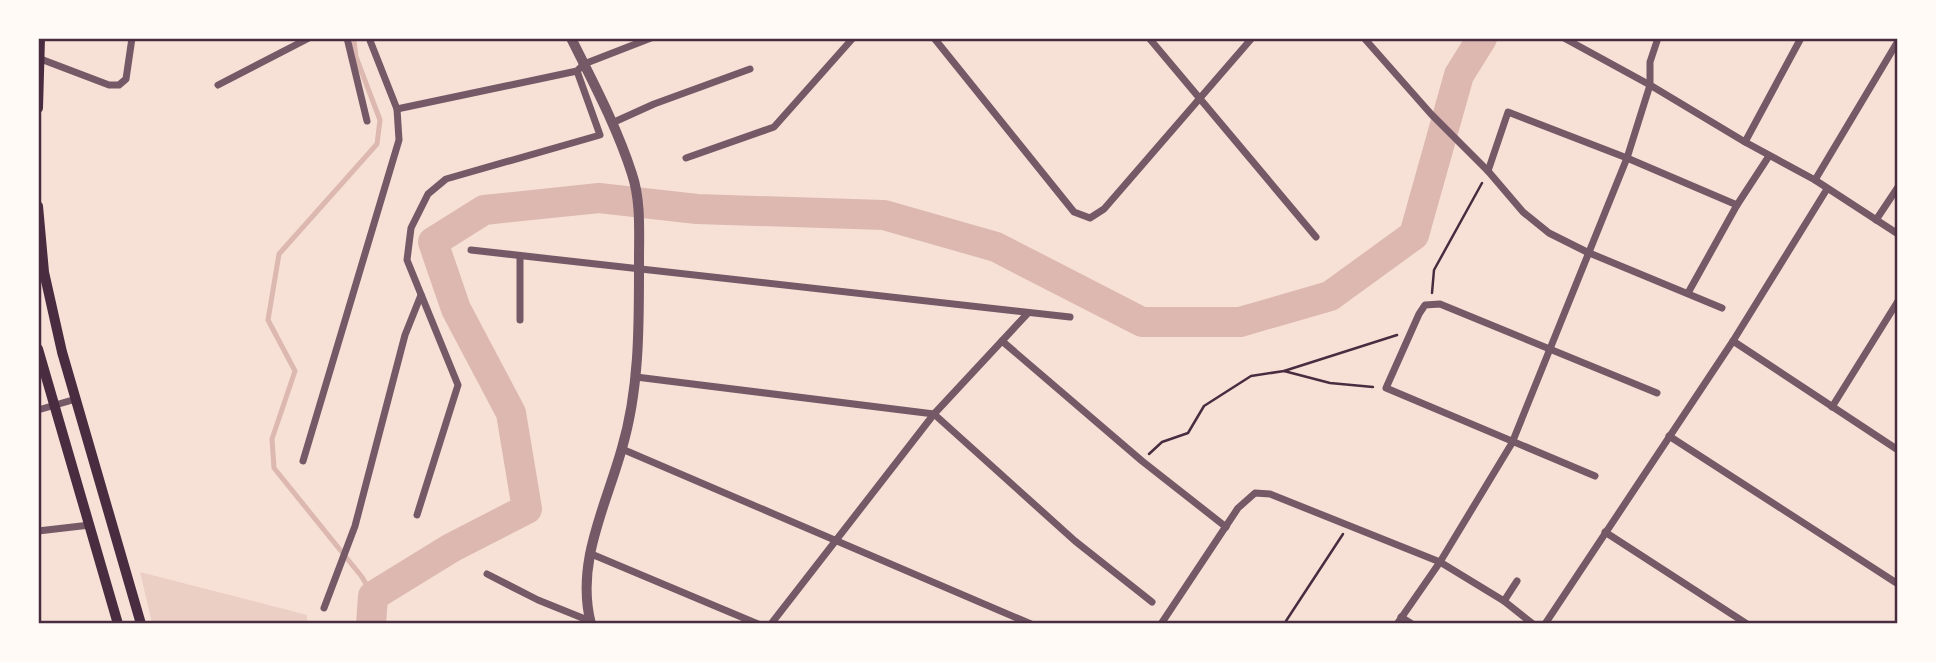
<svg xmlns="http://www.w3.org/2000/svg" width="1936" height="662" font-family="'Fira Sans Condensed',sans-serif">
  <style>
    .green { fill: #ebcfc5 }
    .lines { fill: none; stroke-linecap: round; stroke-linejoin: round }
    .stream { stroke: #dcb8b0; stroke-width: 5 }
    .river { stroke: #dcb8b0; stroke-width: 30 }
    .path { stroke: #4a2c40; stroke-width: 2.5 }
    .minor { stroke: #755966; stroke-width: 7 }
    .tertiary { stroke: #755966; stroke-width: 10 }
    .secondary { stroke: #4a2c40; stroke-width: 10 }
    .neatline { fill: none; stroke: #4a2c40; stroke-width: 2.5 }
  </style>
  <rect width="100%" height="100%" fill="#f7e1d7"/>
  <polygon class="green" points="140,572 307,615 307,623 152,623"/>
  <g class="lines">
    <polyline class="stream" points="354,41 356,57 380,120 377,144 279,254 268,320 295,371 272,439 274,468 362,577 373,596"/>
    <polyline class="river" points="371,624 373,596 451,548 527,509 511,413 456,309 433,242 484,210 599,198 697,209 884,215 996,247 1142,322 1240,322 1330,296 1414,235 1459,75 1482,38"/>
    <g class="path">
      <polyline points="1432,293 1434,270 1482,183"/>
      <polyline points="1284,371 1330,383 1373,387"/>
      <polyline points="1149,454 1162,442 1188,433 1204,406 1251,376 1284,371 1397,335"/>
      <polyline points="1284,624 1343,534"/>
    </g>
    <g class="minor">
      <polyline points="347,38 367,121"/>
      <polyline points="934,38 1074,212 1090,218 1104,209 1252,38"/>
      <polyline points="1149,38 1316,237"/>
      <polyline points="1364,38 1431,114 1488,171 1523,212 1549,233 1587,252 1722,308"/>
      <polyline points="1564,38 1650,85 1745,142 1815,180 1898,234"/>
      <polyline points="38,58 109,85 119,85 126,79 132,38"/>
      <polyline points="218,85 309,38"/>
      <polyline points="397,109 577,71 584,64 651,38"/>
      <polyline points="612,123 654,104 750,69"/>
      <polyline points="1745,142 1801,38"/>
      <polyline points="686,158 774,127 853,38"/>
      <polyline points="1488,171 1508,112 1627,158 1737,205"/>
      <polyline points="1815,180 1898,41"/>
      <polyline points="1876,220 1898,187"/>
      <polyline points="471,250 1070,317"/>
      <polyline points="1688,293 1737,205 1769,156"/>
      <polyline points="520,320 520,257"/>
      <polyline points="1002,341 1142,461 1226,527"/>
      <polyline points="1733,341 1898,450"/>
      <polyline points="636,377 934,414 1075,541 1152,602"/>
      <polyline points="1832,407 1898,301"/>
      <polyline points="38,410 76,399"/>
      <polyline points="1669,436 1898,584"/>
      <polyline points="622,449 1031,624"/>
      <polyline points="303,461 399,140 397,109 369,38"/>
      <polyline points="1595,476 1386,388 1419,314 1425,305 1440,304 1657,393"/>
      <polyline points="417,515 458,385 407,260 411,228 428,194 446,179 600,135 577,71"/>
      <polyline points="38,531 90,525"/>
      <polyline points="1605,532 1747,624"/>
      <polyline points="589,553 758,624"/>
      <polyline points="487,574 538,600 590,621"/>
      <polyline points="1504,601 1517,581"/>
      <polyline points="324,608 355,526 405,335 421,295"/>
      <polyline points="1401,617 1412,624"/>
      <polyline points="771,624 934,414 1028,313"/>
      <polyline points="1161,624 1238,508 1255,493 1270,494 1440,562 1504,601 1533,624"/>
      <polyline points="1397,624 1440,562 1512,443 1627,158 1650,85 1650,62 1658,38"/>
      <polyline points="1545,624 1733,341 1827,189"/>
    </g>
    <path class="tertiary" d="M 571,38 C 593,82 617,127 632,174 C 641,201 639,231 639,259 C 639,322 640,387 622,448 C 606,506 575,563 591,624"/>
    <g class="secondary">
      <polyline points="38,108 40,38"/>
      <polyline points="38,206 44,272 62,352 141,624"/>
      <polyline points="38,349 118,624"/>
    </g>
  </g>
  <rect width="1936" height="662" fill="none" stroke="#fffaf5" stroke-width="80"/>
  <rect x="40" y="40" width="1856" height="582" class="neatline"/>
</svg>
